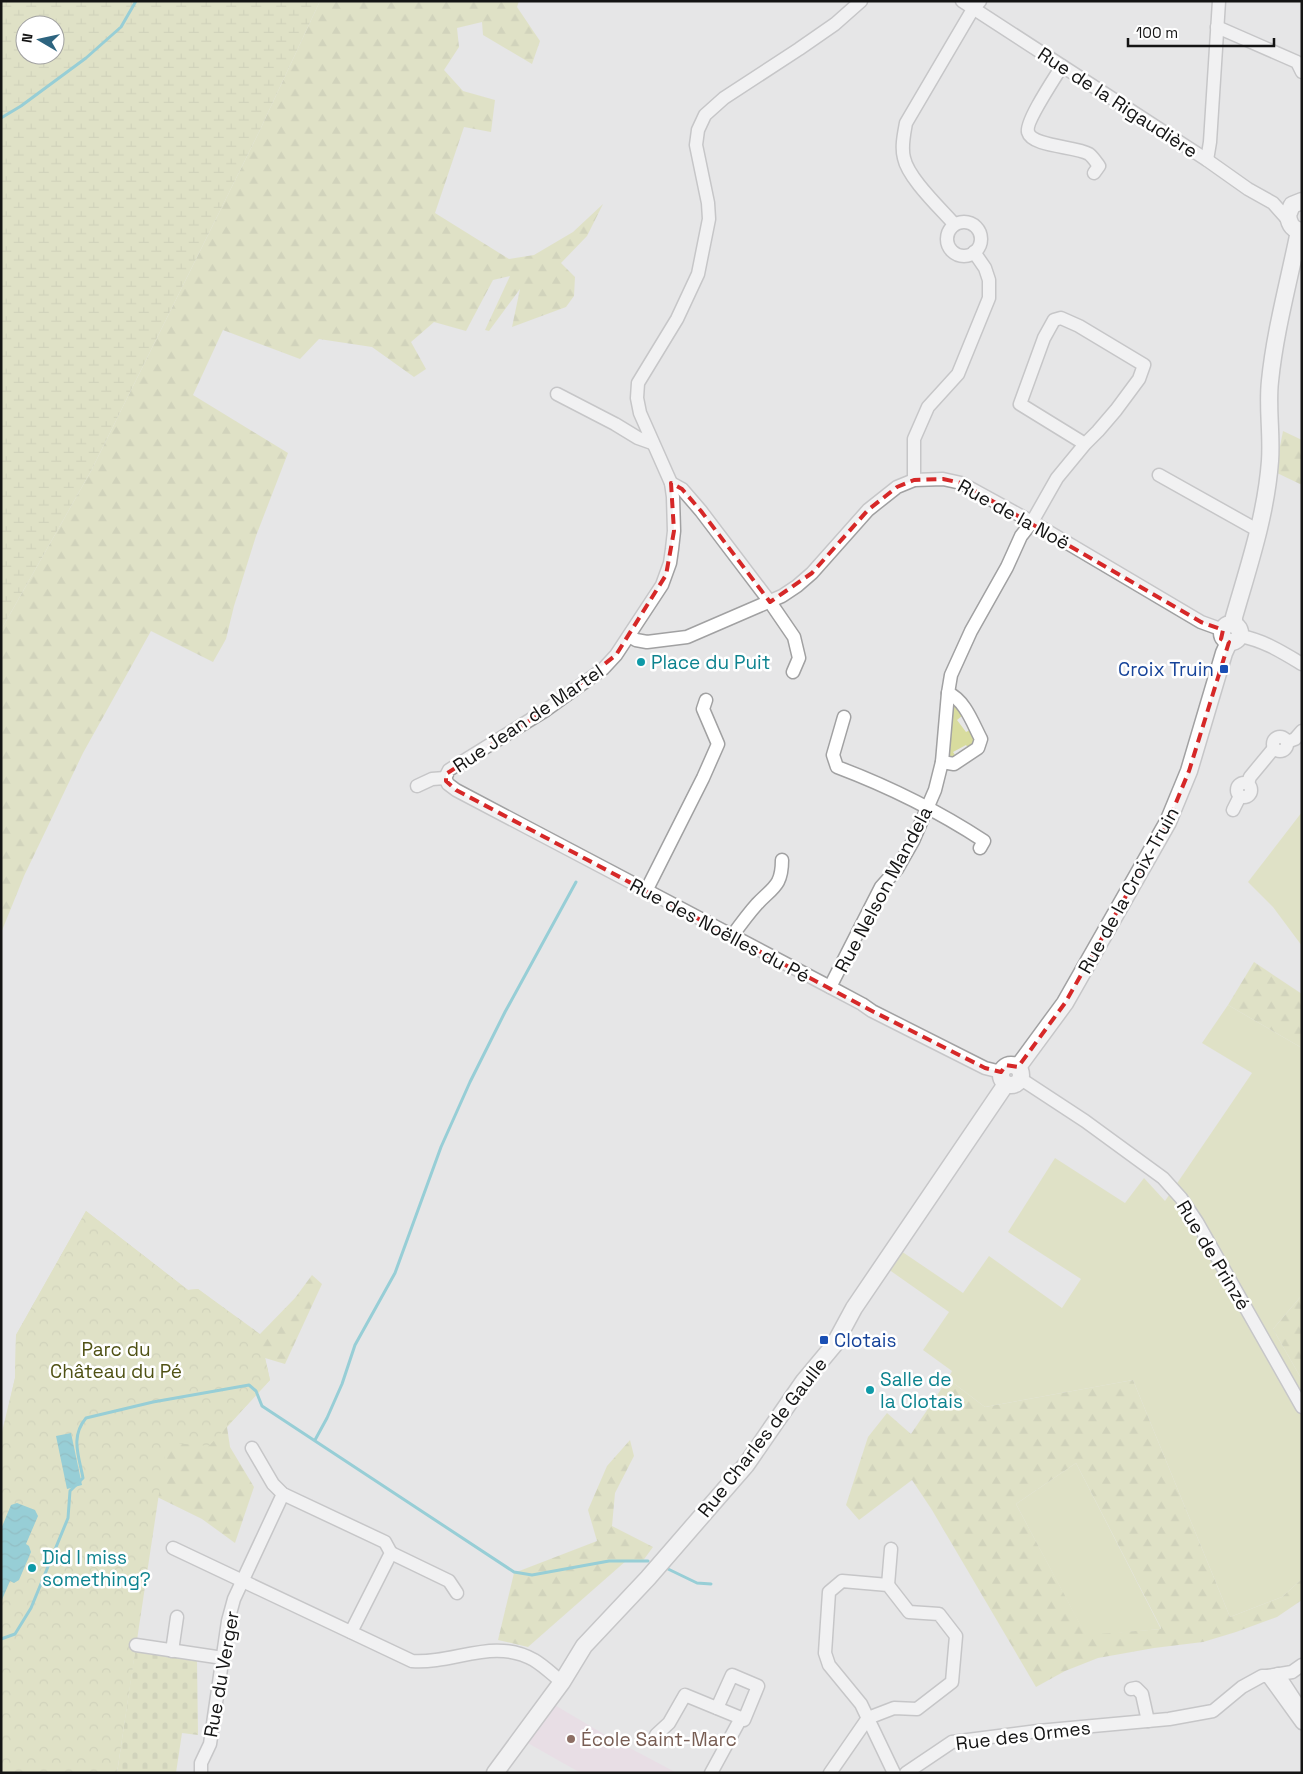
<svg xmlns="http://www.w3.org/2000/svg" width="1303" height="1774" font-family="'Space Grotesk',sans-serif">
  <style>
    .education { fill: #ebd5e3 }
    .grass { fill: #d8dc9e }
    .forest { fill: url(#forest-firs); fill-rule: evenodd }
    .wetland { fill: url(#wetland-marsh); fill-rule: evenodd }
    .cemetery { fill: url(#cemetery-stones) }
    .park { fill: url(#park-crowns) }
    .water { fill: url(#water-waves) }
    .lines { fill: none; stroke-linecap: round; stroke-linejoin: round }
    .stream { stroke: #38b1c0; stroke-width: 3 }
    .minor-casing { stroke: #a1a1a2; stroke-width: 15 }
    .major-casing { stroke: #a1a1a2; stroke-width: 19 }
    .minor { stroke: #fff; stroke-width: 12 }
    .major { stroke: #fff; stroke-width: 16 }
    .marked { fill: none; stroke: #d62828; stroke-width: 4; stroke-dasharray: 10 6; stroke-linejoin: round }
    .culture-dot { fill: #0f9aa8; stroke: #fff; stroke-width: 2 }
    .transit-dot { fill: #1a4fb4; stroke: #fff; stroke-width: 2 }
    .education-dot { fill: #8d6e63; stroke: #fff; stroke-width: 2 }
    .labels { text-anchor: middle; stroke-width: 5; stroke-linejoin: round; paint-order: stroke }
    .street-label { font-size: 19px; fill: #141414; stroke: #fff }
    .culture-label { font-size: 19px; fill: #0d838f; stroke: #fff; text-anchor: start }
    .transit-label { font-size: 19px; fill: #164399; stroke: #fff; text-anchor: end }
    .park-label { font-size: 19px; fill: #505215; stroke: #fff }
    .education-label { font-size: 19px; fill: #785e54; stroke: #fff; text-anchor: start }
  </style>
  <defs>
    <pattern id="forest-firs" width="22" height="20" patternUnits="userSpaceOnUse" patternTransform="scale(1.25)"><rect width="22" height="20" fill="#d8dc9e"/><path d="M5 1l3.5 6h-7zM16 11l3.5 6h-7z" fill="#b8bc87"/></pattern>
    <pattern id="wetland-marsh" width="20" height="14" patternUnits="userSpaceOnUse" patternTransform="scale(1.25)"><rect width="20" height="14" fill="#d8dc9e"/><path d="M1 5h8M5 5V1M11 12h8M15 12V8" fill="none" stroke="#b8bc87"/></pattern>
    <pattern id="cemetery-stones" width="16" height="16" patternUnits="userSpaceOnUse" patternTransform="scale(1.25)"><rect width="16" height="16" fill="#d8dc9e"/><path d="M2 7V4a2 2 0 0 1 4 0v3zM10 15v-3a2 2 0 0 1 4 0v3z" fill="#b8bc87"/></pattern>
    <pattern id="park-crowns" width="20" height="18" patternUnits="userSpaceOnUse" patternTransform="scale(1.25)"><rect width="20" height="18" fill="#d8dc9e"/><path d="M2 6a3 3 0 1 1 6 0M12 15a3 3 0 1 1 6 0" fill="none" stroke="#b8bc87"/></pattern>
    <pattern id="water-waves" width="16" height="10" patternUnits="userSpaceOnUse" patternTransform="scale(1.25)"><rect width="16" height="10" fill="#38b1c0"/><path d="M0 5q4-4 8 0t8 0" fill="none" stroke="#2e8f9b"/></pattern>
  </defs>
  <rect width="100%" height="100%" fill="#e6e6e7"/>
  <polygon class="education" points="553,1704 607,1736 677,1773 581,1773 563,1763 526,1742"/>
  <g class="grass">
    <polygon points="954,703 963,715 957,720 966,732 972,729 976,739 970,750 966,745 953,752 957,758 954,758 950,756 948,751 950,713"/>
    <polygon points="1302,812 1302,946 1273,907 1248,882"/>
    <polygon points="1228,1005 1302,1048 1302,1295 1273,1329 1302,1380 1302,1579 1282,1597 1230,1617 1133,1380 985,1407 948,1379 952,1371 923,1350 949,1312 888,1269 901,1251 963,1293 989,1256 1062,1308 1081,1279 1008,1232 1055,1158 1125,1203 1144,1178 1165,1201 1252,1073 1202,1043"/>
    <polygon points="1076,1463 1161,1629 1086,1636 1016,1504"/>
  </g>
  <g class="forest">
    <polygon points="320,1 519,1 517,7 540,41 532,64 483,35 482,22 457,28 459,47 444,70 463,91 495,100 491,132 464,127 435,213 509,259 534,255 573,232 603,204 587,236 561,263 575,277 574,296 566,307 512,327 520,289 489,331 485,330 510,276 493,280 466,331 434,322 411,342 426,369 414,377 372,347 319,339 300,359 223,330 193,395 288,453 256,536 234,606 226,639 213,662 151,631 83,753 24,876 1,933 1,630 91,471 259,132"/>
    <polygon points="1283,431 1302,440 1302,485 1275,472"/>
    <polygon points="1254,962 1302,994 1302,1048 1228,1005"/>
    <polygon points="86,1211 188,1290 198,1289 260,1334 295,1298 312,1275 322,1284 285,1364 265,1358 270,1380 227,1427 230,1447 254,1487 235,1543 202,1519 147,1492 1,1480 2,1435 15,1378 16,1335"/>
    <polygon points="1302,1295 1302,1380 1273,1329"/>
    <path d="M 948,1379 L 985,1407 L 1133,1380 L 1230,1617 L 1282,1597 L 1302,1579 L 1302,1600 L 1277,1617 L 1236,1632 L 1203,1642 L 1154,1648 L 1098,1658 L 1065,1671 L 1036,1687 L 932,1510 L 912,1480 L 859,1520 L 846,1505 L 868,1437 L 887,1413 L 911,1434 ZM 1076,1463 L 1161,1628 L 1161,1629 L 1086,1635 L 1016,1504 Z"/>
    <polygon points="630,1440 634,1456 615,1493 612,1526 653,1547 642,1562 627,1560 528,1647 498,1640 514,1573 597,1541 588,1510 607,1466"/>
  </g>
  <path class="wetland" d="M 1,1 L 320,1 L 259,132 L 91,471 L 1,630 ZM 25,25 L 55,25 L 55,55 L 25,55 Z"/>
  <polygon class="cemetery" points="135,1651 197,1660 198,1735 182,1733 176,1773 117,1773"/>
  <polygon class="park" points="86,1211 188,1290 198,1289 260,1335 270,1380 209,1446 173,1443 166,1447 117,1773 1,1773 1,1436 15,1378 16,1335"/>
  <g class="water">
    <polygon points="71,1433 82,1485 67,1489 56,1436"/>
    <polygon points="17,1503 35,1510 38,1516 26,1544 29,1546 31,1552 19,1580 14,1583 10,1581 1,1602 1,1529 11,1505"/>
  </g>
  <g class="lines">
    <g class="stream">
      <polyline points="1,118 21,106 86,58 121,27 136,1"/>
      <polyline points="315,1440 327,1418 342,1384 355,1345 395,1273 441,1147 470,1082 505,1012 576,882"/>
      <polyline points="668,1569 697,1583 711,1584"/>
      <path d="M 1,1639 L 15,1634 L 31,1608 L 68,1518 L 70,1491 L 83,1478 C 79,1456 70,1437 86,1418 L 153,1402 L 249,1385 L 256,1391 L 262,1406 L 514,1572 L 532,1575 L 609,1561 L 648,1561"/>
    </g>
    <g class="minor-casing">
      <g id="minor">
        <polyline points="962,1 1207,160 1248,189 1273,203 1289,221"/>
        <polyline points="1217,27 1297,62 1302,72"/>
        <path d="M 1062,66 C 1056,76 1025,122 1028,132 C 1032,147 1076,146 1089,154 C 1093,157 1096,162 1099,166 L 1094,173"/>
        <polyline points="1207,160 1210,142 1219,1"/>
        <circle cx="964" cy="239" r="17"/>
        <path d="M 954,224 C 940,208 908,178 904,158 C 901,147 904,134 906,123 L 973,9 L 980,1"/>
        <polyline points="557,394 615,424 638,438 652,443"/>
        <polyline points="1159,475 1259,531"/>
        <polyline points="914,480 914,439 928,407 958,374 989,298 989,280 985,268 974,252"/>
        <polyline points="671,483 682,489 701,511 770,602 794,637 799,658 793,672"/>
        <polyline points="629,636 636,640 647,642 687,637 782,596 797,586 812,573 868,510 897,487 914,480 943,479 961,483 1032,522 1201,622 1223,630"/>
        <path d="M 1240,636 C 1263,640 1282,652 1302,664"/>
        <path d="M 844,717 L 833,755 L 837,767 C 890,787 935,809 984,841 L 980,848"/>
        <circle cx="1280" cy="744" r="7"/>
        <polyline points="1287,742 1295,739 1302,731"/>
        <path d="M 942,762 L 954,764 L 978,748 L 981,739 C 973,724 965,700 948,693"/>
        <polyline points="445,778 449,770 457,765 546,710 603,669 616,655 662,585 670,563 672,549 674,531 673,497 671,483 640,413 637,398 638,383 677,319 698,274 709,219 708,203 696,145 698,130 705,115 724,98 799,49 835,24 861,1"/>
        <polyline points="445,778 448,784 456,790 830,987 862,1004 872,1011 985,1068 1001,1072"/>
        <circle cx="1244" cy="790" r="7"/>
        <polyline points="1248,783 1250,777 1274,748"/>
        <polyline points="417,786 432,779 445,778"/>
        <polyline points="1233,810 1240,796"/>
        <polyline points="646,891 703,778 718,744 703,709 706,700"/>
        <path d="M 732,936 C 740,925 748,914 757,904 C 773,887 782,886 782,860"/>
        <polyline points="830,987 881,887 897,869 913,841 935,790 942,762 948,693 951,675 971,631 1007,567 1021,536 1032,522 1057,478 1085,444 1098,431 1116,410 1139,379 1144,365 1079,326 1061,318 1054,320 1044,338 1020,404 1085,444"/>
        <polyline points="1021,1079 1085,1121 1163,1178 1181,1198 1197,1222 1302,1407"/>
        <polyline points="252,1448 273,1484 283,1494 385,1542 391,1553 351,1632"/>
        <path d="M 173,1548 L 412,1661 C 455,1664 493,1637 534,1660 C 544,1666 553,1675 562,1682"/>
        <polyline points="391,1553 449,1581 457,1593"/>
        <polyline points="888,1585 891,1549"/>
        <polyline points="136,1645 223,1658"/>
        <polyline points="172,1651 177,1617"/>
        <polyline points="1278,1674 1299,1706"/>
        <polyline points="1268,1676 1302,1723"/>
        <polyline points="1131,1689 1136,1688 1142,1694 1148,1721"/>
        <polyline points="717,1708 732,1675 758,1686 744,1720 741,1718"/>
        <polyline points="868,1718 894,1708 917,1709 952,1682 956,1636 939,1614 909,1612 888,1585 842,1581 829,1592 825,1653 829,1665 861,1704 894,1773"/>
        <polyline points="656,1735 669,1723 685,1695 741,1718 711,1773"/>
        <polyline points="201,1773 201,1763 210,1744 228,1621 234,1599 283,1494"/>
        <polyline points="830,1773 868,1718"/>
        <polyline points="906,1773 952,1742 1038,1731 1169,1719 1213,1711 1242,1687 1262,1676 1268,1676 1292,1672 1302,1665"/>
      </g>
    </g>
    <g class="major-casing">
      <g id="major">
        <path d="M 1302,201 L 1292,205 L 1288,215 C 1289,224 1292,230 1302,231"/>
        <circle cx="1231" cy="633" r="9"/>
        <path d="M 1234,625 L 1234,617 C 1249,565 1266,515 1270,461 C 1272,434 1267,407 1270,381 C 1275,331 1289,281 1299,231"/>
        <circle cx="1011" cy="1075" r="10"/>
        <polyline points="1018,1067 1065,1003 1168,822 1189,771 1224,653 1229,642"/>
        <polyline points="495,1773 562,1682 584,1646 648,1578 746,1465 804,1381 834,1345 854,1308 1006,1084"/>
      </g>
    </g>
    <use href="#minor" class="minor"/>
    <use href="#major" class="major"/>
  </g>
  <path d="M0 0H1303V1774H0ZM 943,479 L 961,483 L 1201,622 L 1223,630 L 1221,639 L 1229,642 L 1189,771 L 1168,822 L 1065,1003 L 1018,1067 L 1006,1065 L 1001,1072 L 985,1068 L 872,1011 L 456,790 L 446,781 L 446,774 L 546,710 L 616,655 L 666,575 L 674,531 L 671,483 L 682,489 L 701,511 L 770,602 L 812,573 L 868,510 L 897,487 L 914,480 Z" fill="#e6e6e7" fill-opacity=".55" fill-rule="evenodd"/>
  <path class="marked" d="M 943,479 L 961,483 L 1201,622 L 1223,630 L 1221,639 L 1229,642 L 1189,771 L 1168,822 L 1065,1003 L 1018,1067 L 1006,1065 L 1001,1072 L 985,1068 L 872,1011 L 456,790 L 446,781 L 446,774 L 546,710 L 616,655 L 666,575 L 674,531 L 671,483 L 682,489 L 701,511 L 770,602 L 812,573 L 868,510 L 897,487 L 914,480 Z"/>
  <g class="culture-dot">
    <circle cx="641" cy="662" r="5"/>
    <circle cx="870" cy="1390" r="5"/>
    <circle cx="32" cy="1568" r="5"/>
  </g>
  <g class="transit-dot">
    <rect x="1219" y="664" width="10" height="10" rx="2.5"/>
    <rect x="819" y="1335" width="10" height="10" rx="2.5"/>
  </g>
  <circle class="education-dot" cx="571" cy="1739" r="5"/>
  <g class="labels">
    <g class="street-label">
      <text transform="translate(1118 102) rotate(33)" y="7">Rue de la Rigaudière</text>
      <text transform="translate(1014 514) rotate(29)" y="7">Rue de la Noë</text>
      <text transform="translate(528 718) rotate(-34)" y="7">Rue Jean de Martel</text>
      <text transform="translate(883 889) rotate(-62)" y="7">Rue Nelson Mandela</text>
      <text transform="translate(1128 890) rotate(-61)" y="7">Rue de la Croix-Truin</text>
      <text transform="translate(720 930) rotate(28)" y="7">Rue des Noëlles du Pé</text>
      <text transform="translate(1214 1255) rotate(59)" y="7">Rue de Prinzé</text>
      <text transform="translate(762 1437) rotate(-52)" y="7">Rue Charles de Gaulle</text>
      <text transform="translate(221 1674) rotate(-80)" y="7">Rue du Verger</text>
      <text transform="translate(1023 1735) rotate(-7)" y="7">Rue des Ormes</text>
    </g>
    <g class="culture-label">
      <text x="651" y="669">Place du Puit</text>
      <text x="880" y="1386">Salle de<tspan x="880" dy="22">la Clotais</tspan></text>
      <text x="42" y="1564">Did I miss<tspan x="42" dy="22">something?</tspan></text>
    </g>
    <g class="transit-label">
      <text x="1214" y="676">Croix Truin</text>
      <text x="834" y="1347" text-anchor="start">Clotais</text>
    </g>
    <g class="park-label">
      <text x="116" y="1356">Parc du<tspan x="116" dy="22">Château du Pé</tspan></text>
    </g>
    <g class="education-label">
      <text x="581" y="1746">École Saint-Marc</text>
    </g>
  </g>
  <rect width="1303" height="1774" fill="none" stroke="#141414" stroke-width="5"/>
  <g transform="translate(40 40) rotate(279)"><circle r="24" fill="#ffffff" stroke="#a1a1a1"/>
  <path d="M0-4L9 19L0 12L-9 19Z" fill="#2d647f"/>
  <text y="-8" font-size="14" font-weight="bold" text-anchor="middle" fill="#141414">N</text>
  </g>
  <path d="M1128 38v8h146v-8" fill="none" stroke="#141414" stroke-width="2.5"/>
  <text x="1136" y="38" font-size="15" fill="#141414" stroke="#ffffff" stroke-width="4" paint-order="stroke">100 m</text>
</svg>
